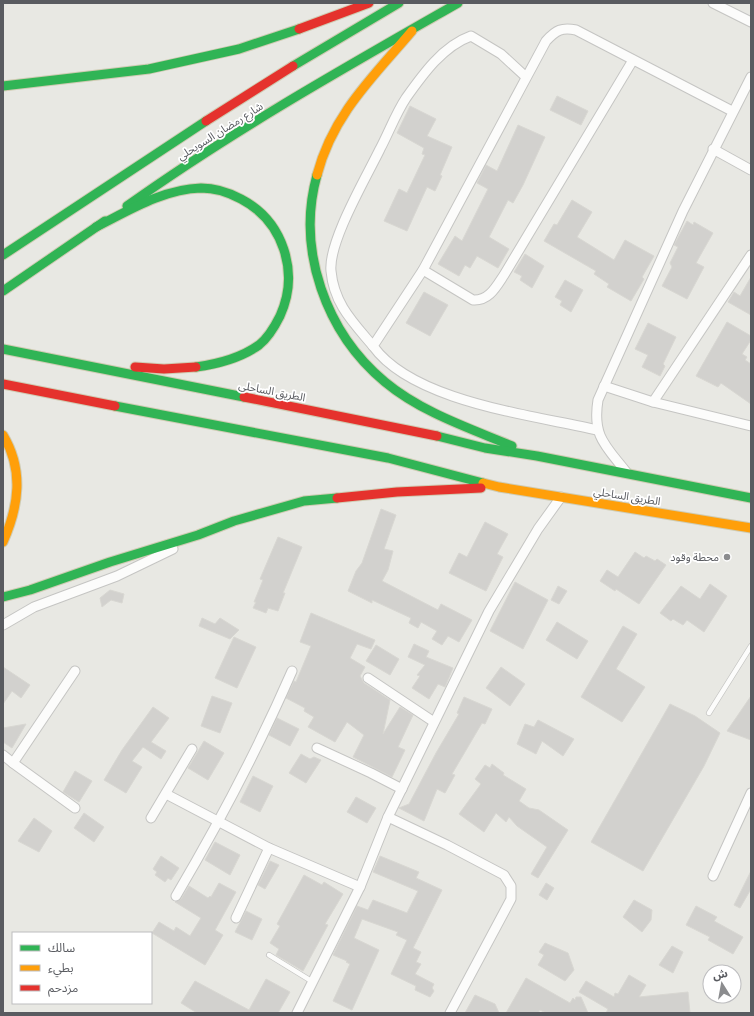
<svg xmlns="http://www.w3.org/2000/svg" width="754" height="1016" font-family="'Titillium Web','Noto Sans Arabic',sans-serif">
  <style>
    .building { fill: #d2d1ce; stroke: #d8d7d2 }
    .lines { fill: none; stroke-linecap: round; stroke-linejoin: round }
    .lane-casing { stroke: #c5c5c3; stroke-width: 6 }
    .street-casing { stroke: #c5c5c3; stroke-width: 11 }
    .fast-casing { stroke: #cfcbb2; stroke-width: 11 }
    .slow-casing { stroke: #cfcbb2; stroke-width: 11 }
    .jam-casing { stroke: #cfcbb2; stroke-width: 11 }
    .lane { stroke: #fcfcfb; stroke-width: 4.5 }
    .street { stroke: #fcfcfb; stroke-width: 9 }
    .fast { stroke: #30b455; stroke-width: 9 }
    .slow { stroke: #ff9f0a; stroke-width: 9 }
    .jam { stroke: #e5322d; stroke-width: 9 }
    .poi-dot { fill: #8b8c8e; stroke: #fff; stroke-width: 1.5 }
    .labels { text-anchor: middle; stroke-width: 3.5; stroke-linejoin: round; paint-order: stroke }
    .street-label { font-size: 11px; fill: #595b60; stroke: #fff }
    .poi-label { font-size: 11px; fill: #595b60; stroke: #fff; text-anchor: end }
  </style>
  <rect width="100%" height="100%" fill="#e8e8e3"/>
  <g class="building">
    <polygon points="557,96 588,111 581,125 550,110"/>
    <polygon points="410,106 436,119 427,136 452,147 440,175 442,176 435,191 427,187 407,231 384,221 399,189 407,193 425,155 422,154 424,148 397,133"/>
    <polygon points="518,125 545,137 523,185 513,203 508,200 489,237 509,249 498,268 477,256 470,268 465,265 459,276 438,264 455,236 462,241 488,189 477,183 486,165 497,171"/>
    <polygon points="572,200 592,212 577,237 614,260 625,240 654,256 642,277 644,279 631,301 607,287 609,284 594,274 596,271 544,241 554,224 557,225"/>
    <polygon points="687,221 693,225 694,222 713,233 696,263 704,267 687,299 662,286 672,267 670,263 678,247 674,245"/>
    <polygon points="525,254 544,266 532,288 520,280 522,276 514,272"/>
    <polygon points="751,277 751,315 728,302 734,292 740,296"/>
    <polygon points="565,280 583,290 571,312 560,305 562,301 555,297"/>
    <polygon points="424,292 448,305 430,336 406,323"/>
    <polygon points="727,322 751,336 751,340 742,354 747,357 745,360 751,364 751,404 721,383 718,387 696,376"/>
    <polygon points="648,323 676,337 663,364 665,366 660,376 642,367 648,355 635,349"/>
    <polygon points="381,509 396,515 384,549 393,551 388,570 382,581 438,610 441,604 472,620 459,642 448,636 442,645 432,639 437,631 421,622 418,628 409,623 411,618 372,600 372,603 348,591 356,571 362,563"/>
    <polygon points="485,522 508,534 497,554 503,557 486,591 449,573 459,553 467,557"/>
    <polygon points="278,537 302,547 283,593 285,593 278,611 268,608 266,613 253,608 256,602 254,602 263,580 260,579"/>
    <polygon points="635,552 644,558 646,556 655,561 657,559 666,565 639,604 616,589 615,591 600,581 607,570 618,577"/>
    <polygon points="515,582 548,600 523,649 490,631"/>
    <polygon points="710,584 727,596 704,632 687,620 683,625 673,619 671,621 660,613 681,586 700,599"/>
    <polygon points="558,586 567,591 559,604 551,600"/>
    <polygon points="110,590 124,594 122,603 111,600 102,607 100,598"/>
    <polygon points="311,613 375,640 371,649 357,644 350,658 365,667 360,676 364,683 390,700 383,734 400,707 413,715 398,747 405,750 392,777 353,757 364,735 347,722 335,742 308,727 314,717 304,711 305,708 286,698 294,681 296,682 311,646 300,642"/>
    <polygon points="202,618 215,624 220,618 239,630 230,639 199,626"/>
    <polygon points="557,622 588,641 577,659 546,640"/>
    <polygon points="623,626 637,634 616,669 645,687 622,722 581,697"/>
    <polygon points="234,637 256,647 237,688 215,678"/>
    <polygon points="414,644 429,651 426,657 453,668 445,687 438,684 429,699 412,688 420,676 417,675 425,665 408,657"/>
    <polygon points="376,645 399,659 390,675 366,661"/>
    <polygon points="3,667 30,685 21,698 12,691 3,704"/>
    <polygon points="501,667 525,684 510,706 486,688"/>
    <polygon points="212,696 232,703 220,733 201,726"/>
    <polygon points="751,696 751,740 727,731"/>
    <polygon points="464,697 492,709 485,724 482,723 452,774 455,775 445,793 437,789 424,821 399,808 409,804 436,753 459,714 457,713"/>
    <polygon points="670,704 695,716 720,733 704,766 643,871 591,842"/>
    <polygon points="153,707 169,718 151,742 166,751 161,759 143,747 132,761 142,767 126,793 104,780 122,750"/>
    <polygon points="277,718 299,729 290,746 269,735"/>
    <polygon points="538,720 574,739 563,756 542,741 536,754 517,744 525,724 534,727"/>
    <polygon points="26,724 12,748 3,742 3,728"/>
    <polygon points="204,741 224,753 208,780 188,768"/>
    <polygon points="301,754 310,759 314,757 321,760 306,783 289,773"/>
    <polygon points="492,764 504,773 503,775 526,789 519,801 529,808 539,810 568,830 538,878 531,874 547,847 517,826 509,817 506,822 496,813 484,832 459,814 481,784 475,779 485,765 490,768"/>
    <polygon points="75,771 92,781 79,802 63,792"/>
    <polygon points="253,776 273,786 260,812 240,802"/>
    <polygon points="356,797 376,808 367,823 347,812"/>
    <polygon points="84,813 104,827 94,842 74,828"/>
    <polygon points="34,818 52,831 39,852 18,841"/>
    <polygon points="215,842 240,855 230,875 205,860"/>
    <polygon points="161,856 179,868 171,880 168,878 165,882 155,875 157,872 153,869"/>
    <polygon points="380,856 419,872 416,878 442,890 413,948 421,952 416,962 421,964 415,974 434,984 432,988 434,991 430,997 415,990 416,986 391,974 407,940 396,935 398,932 362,919 354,938 379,950 352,1010 333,1001 350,964 346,962 347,961 333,955 357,906 368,910 373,900 407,913 418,891 373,872"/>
    <polygon points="270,861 279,865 265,889 258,885"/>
    <polygon points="751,871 751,889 740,908 734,905"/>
    <polygon points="304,875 322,885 324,882 343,894 325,924 328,925 303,971 276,955 279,949 270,943 280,926 277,924"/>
    <polygon points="219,883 236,892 215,930 223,935 205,965 152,933 159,922 174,931 176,927 190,936 201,918 175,902 181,899 189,886 208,898 210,896 211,897"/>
    <polygon points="546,883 554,888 547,900 539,895"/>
    <polygon points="634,900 652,910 651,920 642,932 623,917"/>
    <polygon points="696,906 717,917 714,921 743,937 733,954 708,940 710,937 686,925"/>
    <polygon points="246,911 262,919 252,940 235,932"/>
    <polygon points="545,943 568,953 574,970 565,981 538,965 544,955 539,952"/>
    <polygon points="672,946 683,952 673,973 659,965"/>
    <polygon points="629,975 646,985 639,997 688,992 690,1013 606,1013 608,1009 579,992 586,981 614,997 615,993 618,994"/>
    <polygon points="526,978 570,1003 573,998 575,1000 576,997 581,997 588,1013 546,1013 540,1010 538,1013 506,1013"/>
    <polygon points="266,979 290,992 278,1013 197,1013 181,1003 195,981 249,1010"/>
    <polygon points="475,995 495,1004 499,1013 465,1013"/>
  </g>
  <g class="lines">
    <g class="lane-casing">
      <g id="lane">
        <polyline points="709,713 751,646"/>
        <polyline points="269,955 313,982"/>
      </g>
    </g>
    <g class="street-casing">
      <g id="street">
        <polyline points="713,3 751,22"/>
        <polyline points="713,149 751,170"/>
        <path d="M 423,270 L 473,300 C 489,301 496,287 504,275 L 633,60"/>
        <path d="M 373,346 C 353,322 334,304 331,271 C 328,242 367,176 380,149 C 389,132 396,113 406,98 C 423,74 443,46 471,36 L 501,54 L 526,77"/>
        <polyline points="604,386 653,402 751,426"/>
        <polyline points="653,402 751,255"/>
        <path d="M 597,430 C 533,415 413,402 373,346 L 423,270 L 546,41 C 556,30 562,27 576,30 L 732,111"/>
        <path d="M 627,473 C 606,446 592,437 598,400 L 683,211 L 751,77"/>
        <polyline points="3,625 34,607 117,576 173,549"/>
        <polyline points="368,678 434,722"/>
        <polyline points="317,748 371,773 402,789"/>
        <polyline points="3,755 13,763 75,671"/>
        <polyline points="13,763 75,808"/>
        <polyline points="166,794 269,848 360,887"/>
        <polyline points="388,817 447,845 504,875 511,886 511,899 450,1013"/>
        <polyline points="151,818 192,749"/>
        <polyline points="713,876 751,793"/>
        <path d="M 176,896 C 219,823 258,749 292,671"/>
        <polyline points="236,918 269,848"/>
        <polyline points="297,1013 360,887 388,817 489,611 538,529 561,497"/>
      </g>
    </g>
    <g class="fast-casing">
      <g id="fast">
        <polyline points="293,66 399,3"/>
        <polyline points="3,86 149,69 239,49 299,29"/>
        <path d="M 317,175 C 296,250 326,333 385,382 C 421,412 469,428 512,446"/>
        <path d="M 127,206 C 232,131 346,67 458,3"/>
        <path d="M 96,227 C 128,211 163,189 201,188 C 216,188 228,192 241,199 C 283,221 300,272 280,316 C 275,326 268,338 259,345 C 241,358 218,364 196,367"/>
        <polyline points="3,255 206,121"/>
        <polyline points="3,291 105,221"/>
        <polyline points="3,349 244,397"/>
        <polyline points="115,406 388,458 483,483"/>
        <polyline points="437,436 485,448 537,456 751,498"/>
        <polyline points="3,597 30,590 110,562 198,535 234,521 304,501 337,498"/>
      </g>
    </g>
    <g class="slow-casing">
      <g id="slow">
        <path d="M 317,175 C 333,114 373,77 412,31"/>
        <path d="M 3,435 C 24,470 19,506 3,542"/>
        <polyline points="483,483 499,487 751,528"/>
      </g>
    </g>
    <g class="jam-casing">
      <g id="jam">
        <polyline points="299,29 369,3"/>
        <polyline points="206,121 293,66"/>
        <polyline points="135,367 164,369 196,367"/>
        <polyline points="3,384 115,406"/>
        <polyline points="244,397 437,436"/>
        <polyline points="337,498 397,492 481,488"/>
      </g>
    </g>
    <use href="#lane" class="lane"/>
    <use href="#street" class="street"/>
    <use href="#fast" class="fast"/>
    <use href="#slow" class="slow"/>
    <use href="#jam" class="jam"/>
  </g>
  <circle class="poi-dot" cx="727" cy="557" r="4"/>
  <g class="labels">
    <g class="street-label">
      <text transform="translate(220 131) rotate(-32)" y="4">شارع رمضان السويحلي</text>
      <text transform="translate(272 391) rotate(11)" y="4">الطريق الساحلى</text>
      <text transform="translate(627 496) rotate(9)" y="4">الطريق الساحلي</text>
    </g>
    <g class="poi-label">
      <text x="719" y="561">محطة وقود</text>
    </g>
  </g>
  <rect width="754" height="1016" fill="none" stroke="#595b60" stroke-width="8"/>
  <rect x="12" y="932" width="140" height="72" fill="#ffffff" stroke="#bdbdbf"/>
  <rect x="20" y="945" width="20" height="6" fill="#30b455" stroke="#bdbdbf"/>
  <text x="48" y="952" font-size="12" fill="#595b60">سالك</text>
  <rect x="20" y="965" width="20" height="6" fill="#ff9f0a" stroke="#bdbdbf"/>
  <text x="48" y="972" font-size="12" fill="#595b60">بطيء</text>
  <rect x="20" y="985" width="20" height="6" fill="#e5322d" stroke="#bdbdbf"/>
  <text x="48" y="992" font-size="12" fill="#595b60">مزدحم</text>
  <g transform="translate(722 984) rotate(349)"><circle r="19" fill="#ffffff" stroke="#bdbdbf"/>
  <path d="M0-3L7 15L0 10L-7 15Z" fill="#8b8c8e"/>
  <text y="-6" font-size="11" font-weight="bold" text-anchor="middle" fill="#595b60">ش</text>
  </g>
</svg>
